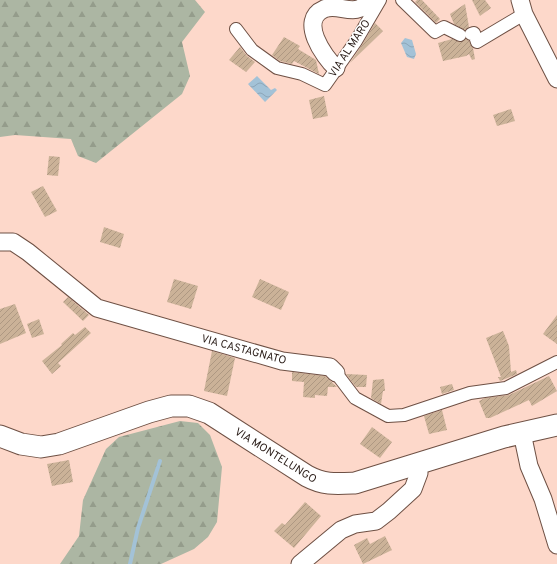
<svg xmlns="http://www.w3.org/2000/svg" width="557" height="564" font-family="Overpass,sans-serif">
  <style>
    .forest { fill: url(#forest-firs) }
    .water { fill: url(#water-waves) }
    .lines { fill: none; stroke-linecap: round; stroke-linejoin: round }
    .stream { stroke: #a3c2d7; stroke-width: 4 }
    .building { fill: url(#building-hatch) }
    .pedestrian-casing { stroke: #6e5044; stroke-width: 14 }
    .minor-casing { stroke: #6e5044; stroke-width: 19 }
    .tertiary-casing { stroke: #6e5044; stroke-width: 23 }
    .pedestrian { stroke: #fff; stroke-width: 12 }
    .minor { stroke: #fff; stroke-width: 17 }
    .tertiary { stroke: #fff; stroke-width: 21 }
    .labels { text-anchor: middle; stroke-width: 3; stroke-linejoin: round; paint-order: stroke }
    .street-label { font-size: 11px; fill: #271a15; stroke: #fff }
  </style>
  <defs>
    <pattern id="forest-firs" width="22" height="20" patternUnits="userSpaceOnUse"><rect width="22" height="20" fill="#acb6a3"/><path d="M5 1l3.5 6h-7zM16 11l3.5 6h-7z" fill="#949c8b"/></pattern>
    <pattern id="water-waves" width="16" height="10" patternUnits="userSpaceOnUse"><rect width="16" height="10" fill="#a3c2d7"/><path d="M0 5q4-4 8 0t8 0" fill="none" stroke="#8ca6b8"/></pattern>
    <pattern id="building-hatch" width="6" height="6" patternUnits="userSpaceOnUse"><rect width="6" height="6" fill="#cbb298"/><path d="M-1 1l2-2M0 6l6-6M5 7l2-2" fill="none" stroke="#ae9882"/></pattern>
  </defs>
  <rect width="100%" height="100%" fill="#fdd8ca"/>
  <g class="forest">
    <polygon points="0,0 195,0 205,12 182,42 190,76 182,94 96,163 78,156 71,139 15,135 0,137"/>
    <polygon points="180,421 198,423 210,435 222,467 217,522 208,537 194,549 161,564 60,564 79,536 83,500 106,449 119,437"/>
  </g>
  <g class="water">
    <polygon points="405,38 412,40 416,54 414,59 407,57 401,43"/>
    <polygon points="257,76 271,90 275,88 277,90 265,102 248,84"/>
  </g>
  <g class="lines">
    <polyline class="stream" points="130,564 138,528 160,461"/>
  </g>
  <g class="building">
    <polygon points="417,0 422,0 440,19 436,23 415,2"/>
    <polygon points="472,0 485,0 491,8 480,16"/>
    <polygon points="465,4 469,27 465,30 454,24 450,14"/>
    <polygon points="375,23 383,31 350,63 362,45"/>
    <polygon points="284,37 300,46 298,49 316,60 319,74 294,61 292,64 280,61 272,55"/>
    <polygon points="452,39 460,42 466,39 469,41 473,48 475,59 472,60 469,54 466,56 443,61 438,43"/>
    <polygon points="240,47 247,56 255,62 246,72 229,60"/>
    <polygon points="324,96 328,116 313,119 309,100"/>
    <polygon points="511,109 515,121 497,126 493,115"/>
    <polygon points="49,156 60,157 58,176 47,175"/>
    <polygon points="43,186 57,211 45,217 31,192"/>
    <polygon points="104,227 124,234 120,248 100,242"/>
    <polygon points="174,279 198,286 191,309 167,302"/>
    <polygon points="260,279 289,292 281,310 252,297"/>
    <polygon points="68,297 89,315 83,321 63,302"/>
    <polygon points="15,304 26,333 0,344 0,309"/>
    <polygon points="557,315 557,344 543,334"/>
    <polygon points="39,319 44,334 32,338 27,324"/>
    <polygon points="85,327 91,333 58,363 61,366 52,374 42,361 62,345 61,344 73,333 75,335"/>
    <polygon points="503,331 509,346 511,372 516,370 517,374 500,381 498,377 501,377 486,338"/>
    <polygon points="212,351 235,358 227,396 204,391"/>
    <polygon points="292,372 325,376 337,387 328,387 327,396 315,395 315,398 303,397 304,382 292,381"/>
    <polygon points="346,374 367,375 366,387 356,387"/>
    <polygon points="549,376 557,391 532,406 529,400 490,418 486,418 479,401 485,398 509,395"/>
    <polygon points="384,379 385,391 383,391 381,404 371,398 373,380"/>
    <polygon points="452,384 454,390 442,394 440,387"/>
    <polygon points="442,410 447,430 429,434 424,416"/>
    <polygon points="372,427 392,442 380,458 360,444"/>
    <polygon points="69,460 73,482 52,486 47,464"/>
    <polygon points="305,502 321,516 294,548 274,531 282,523 285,525"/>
    <polygon points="385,536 392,550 363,564 354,545 367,538 370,544"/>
  </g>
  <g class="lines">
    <g class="pedestrian-casing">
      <g id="pedestrian">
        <polyline points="402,0 435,32 444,27 460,35"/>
        <polyline points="236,29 252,50 277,68 302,74 325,85 356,41 380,0"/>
        <polyline points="471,34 474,33 477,42 524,14"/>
        <polyline points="336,373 355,398 388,416 404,415 470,393 506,388 557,362"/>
      </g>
    </g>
    <g class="minor-casing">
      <g id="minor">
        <polyline points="520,0 524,14 557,79"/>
        <path d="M 336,68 C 324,57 298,20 324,9 C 339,2 356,20 369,0"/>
        <polyline points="0,242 13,242 28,252 97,308 282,361 330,367 336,373"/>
        <polyline points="522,433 529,466 543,499 557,545"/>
        <polyline points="300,564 341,530 355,524 376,521 389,511 413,489 419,473 418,464"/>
      </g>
    </g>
    <g class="tertiary-casing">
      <path id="tertiary" d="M 0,436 L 21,444 L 41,447 L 59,444 L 149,412 L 171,406 L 189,406 L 209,413 L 307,476 C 324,485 335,484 355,483 L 504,437 L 557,425"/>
    </g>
    <use href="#pedestrian" class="pedestrian"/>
    <use href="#minor" class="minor"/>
    <use href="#tertiary" class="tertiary"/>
  </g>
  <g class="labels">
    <g class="street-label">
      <text transform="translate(349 48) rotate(-57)" y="4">VIA AL MARO</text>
      <text transform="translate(244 349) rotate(15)" y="4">VIA CASTAGNATO</text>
      <text transform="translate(276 455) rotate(32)" y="4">VIA MONTELUNGO</text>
    </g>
  </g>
</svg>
